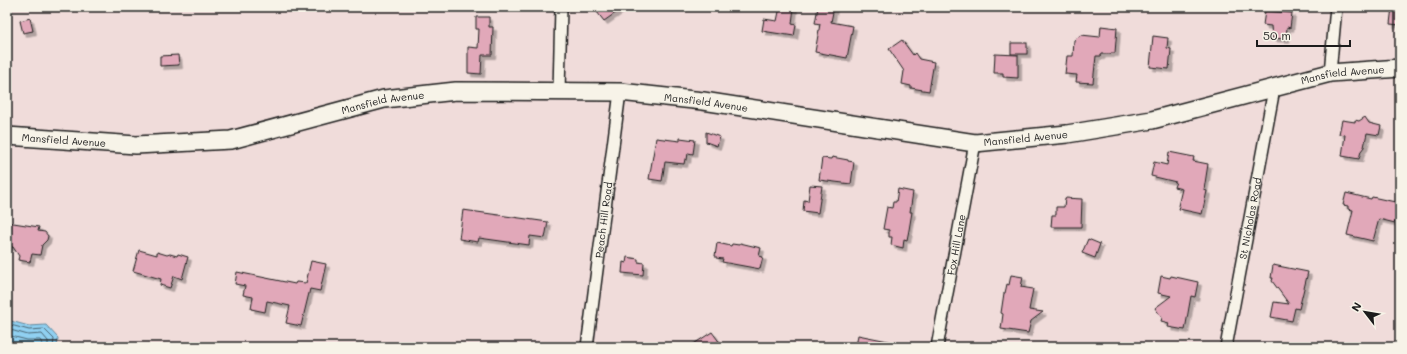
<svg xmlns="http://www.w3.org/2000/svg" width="1407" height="354" font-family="Mali,sans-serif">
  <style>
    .water { fill: #90d0f1; stroke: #62889c }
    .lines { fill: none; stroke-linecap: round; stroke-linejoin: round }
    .shore { stroke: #4a6471; stroke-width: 1 }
    .building { fill: #e1a8b9; stroke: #1c1c1c; filter: url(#shadow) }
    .minor-casing { stroke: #1c1c1c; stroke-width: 14 }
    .primary-casing { stroke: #1c1c1c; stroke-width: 20 }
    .minor { stroke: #f7f3e8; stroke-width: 11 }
    .primary { stroke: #f7f3e8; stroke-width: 17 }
    .labels { text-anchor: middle; stroke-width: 4; stroke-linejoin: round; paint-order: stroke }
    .street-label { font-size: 10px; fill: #1c1c1c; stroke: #f7f3e8 }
  </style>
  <defs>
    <filter id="shadow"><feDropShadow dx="3.5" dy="3.5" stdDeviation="0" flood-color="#0004"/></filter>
  </defs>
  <rect width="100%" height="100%" fill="#f0dcda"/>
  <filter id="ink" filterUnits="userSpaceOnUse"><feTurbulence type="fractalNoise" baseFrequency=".025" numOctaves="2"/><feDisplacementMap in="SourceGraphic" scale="8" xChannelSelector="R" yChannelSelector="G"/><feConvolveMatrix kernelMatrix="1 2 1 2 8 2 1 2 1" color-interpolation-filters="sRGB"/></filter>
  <g filter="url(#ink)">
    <polygon class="water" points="7,320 29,326 46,325 58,338 57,347 7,347"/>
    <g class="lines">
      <g class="shore">
        <polyline points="7,324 29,330 44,329 54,339 53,347"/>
        <polyline points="7,329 28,335 42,334 48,341 48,347"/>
        <polyline points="7,335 27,340 40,340 42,343 42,347"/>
      </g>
    </g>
    <g class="building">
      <polygon points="603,7 624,7 604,21 597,12"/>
      <polygon points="780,7 794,7 792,24 796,25 794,36 762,31 764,19 777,21"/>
      <polygon points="818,7 834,7 831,22 853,26 847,58 815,52 820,24 815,23"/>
      <polygon points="1392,7 1400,7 1400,25 1390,24"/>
      <polygon points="1265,11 1292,13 1290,28 1287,27 1286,39 1272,38 1271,26 1263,25"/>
      <polygon points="476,17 489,17 489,27 493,27 492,55 482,55 481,74 468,73 468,47 478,48 479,29 476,29"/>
      <polygon points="30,18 33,31 23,33 20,21"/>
      <polygon points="1101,26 1117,28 1115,53 1111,53 1111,54 1102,54 1101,56 1096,56 1093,83 1076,82 1077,75 1065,74 1067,56 1073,56 1074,40 1081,35 1100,37"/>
      <polygon points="1153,36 1168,38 1167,48 1171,49 1169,69 1150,67"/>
      <polygon points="902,40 913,55 915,53 919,59 934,62 929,91 911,88 911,86 902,84 904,71 889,49"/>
      <rect x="1011" y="43" width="16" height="11"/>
      <polygon points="995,54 1018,55 1018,78 1003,77 1003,73 994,73"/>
      <polygon points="178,55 179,65 160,66 160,56"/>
      <polygon points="1365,117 1369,123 1381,126 1379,135 1367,133 1364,147 1361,151 1359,159 1342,156 1345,135 1339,134 1342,120 1355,122 1355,120 1359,121"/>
      <polygon points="706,132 720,137 717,146 706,142"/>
      <polygon points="656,138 680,141 680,138 695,140 693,154 688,153 687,160 685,159 684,164 665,162 662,181 649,179"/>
      <polygon points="1169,152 1194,157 1193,161 1208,164 1204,190 1207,191 1202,214 1179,209 1180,206 1178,206 1182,189 1174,187 1176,182 1151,176 1154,162 1167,165"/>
      <polygon points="832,157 848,160 848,161 854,162 851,184 819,180 822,158 831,159"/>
      <polygon points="810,185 822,186 818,213 803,211 804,200 808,201"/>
      <polygon points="898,189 913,192 910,212 912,212 909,230 907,240 904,239 903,248 891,245 892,237 889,237 889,230 883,229 887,207 892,208 893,202 896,202"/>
      <polygon points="1346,193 1371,199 1372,197 1400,203 1395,223 1379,219 1373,241 1347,235 1353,210 1348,209 1348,206 1343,205"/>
      <polygon points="1065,198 1082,199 1081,227 1051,227 1052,215 1056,215 1056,207 1064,207"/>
      <polygon points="463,210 548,222 545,238 530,236 529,245 479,238 478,242 459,239"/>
      <polygon points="7,222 39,227 38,231 45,232 48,236 47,240 42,245 40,255 32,254 30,262 18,260 19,256 13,247 7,247"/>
      <polygon points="1088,239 1100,244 1095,258 1082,253"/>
      <polygon points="717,243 731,246 732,244 739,245 740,243 761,248 759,256 763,257 760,269 722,262 723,259 716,258 716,256 715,256"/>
      <polygon points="139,250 157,255 157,252 167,255 170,254 177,256 178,254 188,257 182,279 174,276 170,288 160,285 161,279 133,271"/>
      <polygon points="627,257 638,259 638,262 644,263 643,275 622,273 623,262 626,263"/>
      <polygon points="311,261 326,264 320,291 310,289 301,326 286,323 290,306 267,301 265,312 251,309 253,297 243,295 245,286 235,284 237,272 295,284 296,282 306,283"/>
      <polygon points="1273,265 1308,272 1299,309 1295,308 1292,321 1271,317 1274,302 1289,304 1272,281 1273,278 1271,278"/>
      <polygon points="1011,275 1023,277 1021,287 1033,289 1029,310 1043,312 1031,321 1028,333 1001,329 1003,314 1001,313 1004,293 1005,293 1007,284 1009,285"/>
      <polygon points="1161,276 1170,278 1171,276 1198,282 1195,297 1191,296 1185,330 1168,327 1169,323 1161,321 1162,318 1155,308 1171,296 1158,293"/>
      <polygon points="712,332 723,347 689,347"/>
      <polygon points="858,335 893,342 893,347 856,347"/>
    </g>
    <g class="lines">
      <g class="minor-casing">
        <g id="minor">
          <polyline points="1330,73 1336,7"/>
          <polyline points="559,92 561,7"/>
          <path id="s1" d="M 587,347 L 620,92"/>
          <path id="s2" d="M 937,347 L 975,143"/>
          <path id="s3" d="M 1226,347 L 1274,89"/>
        </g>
      </g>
      <g class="primary-casing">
        <g id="primary">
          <path id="s4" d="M 7,136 L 136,145 L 231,140 L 384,99 L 456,91 L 620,92 L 703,101 L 975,143 L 1067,134 L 1152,120 L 1330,73 L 1400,68"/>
        </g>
      </g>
      <use href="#minor" class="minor"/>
      <use href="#primary" class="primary"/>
    </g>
  </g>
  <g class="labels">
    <g class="street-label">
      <text dy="4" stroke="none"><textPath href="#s4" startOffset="1353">Mansfield Avenue</textPath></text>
      <text dy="4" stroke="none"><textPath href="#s4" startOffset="381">Mansfield Avenue</textPath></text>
      <text dy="4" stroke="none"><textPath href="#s4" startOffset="706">Mansfield Avenue</textPath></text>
      <text dy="4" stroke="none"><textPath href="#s4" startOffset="1029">Mansfield Avenue</textPath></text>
      <text dy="4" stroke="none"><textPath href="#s4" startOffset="57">Mansfield Avenue</textPath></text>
      <text dy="4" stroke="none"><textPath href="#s3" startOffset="131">St Nicholas Road</textPath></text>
      <text dy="4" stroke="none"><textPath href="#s1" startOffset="128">Peach Hill Road</textPath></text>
      <text dy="4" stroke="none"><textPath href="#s2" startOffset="104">Fox Hill Lane</textPath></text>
    </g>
  </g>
  <rect width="1407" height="354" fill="none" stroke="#f7f3e8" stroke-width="24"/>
  <rect x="12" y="12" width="1383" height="330" fill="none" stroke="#1c1c1c" stroke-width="1.5" filter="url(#ink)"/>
  <g transform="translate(1365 312) rotate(301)" stroke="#f7f3e8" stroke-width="3" paint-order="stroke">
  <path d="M0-3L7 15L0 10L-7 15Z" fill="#1c1c1c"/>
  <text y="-6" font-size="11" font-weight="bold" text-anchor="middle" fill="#1c1c1c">N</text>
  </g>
  <path d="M1257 40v6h93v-6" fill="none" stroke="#1c1c1c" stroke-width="2"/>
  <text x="1263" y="40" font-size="12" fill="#1c1c1c" stroke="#f7f3e8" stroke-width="3" paint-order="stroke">50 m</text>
</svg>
